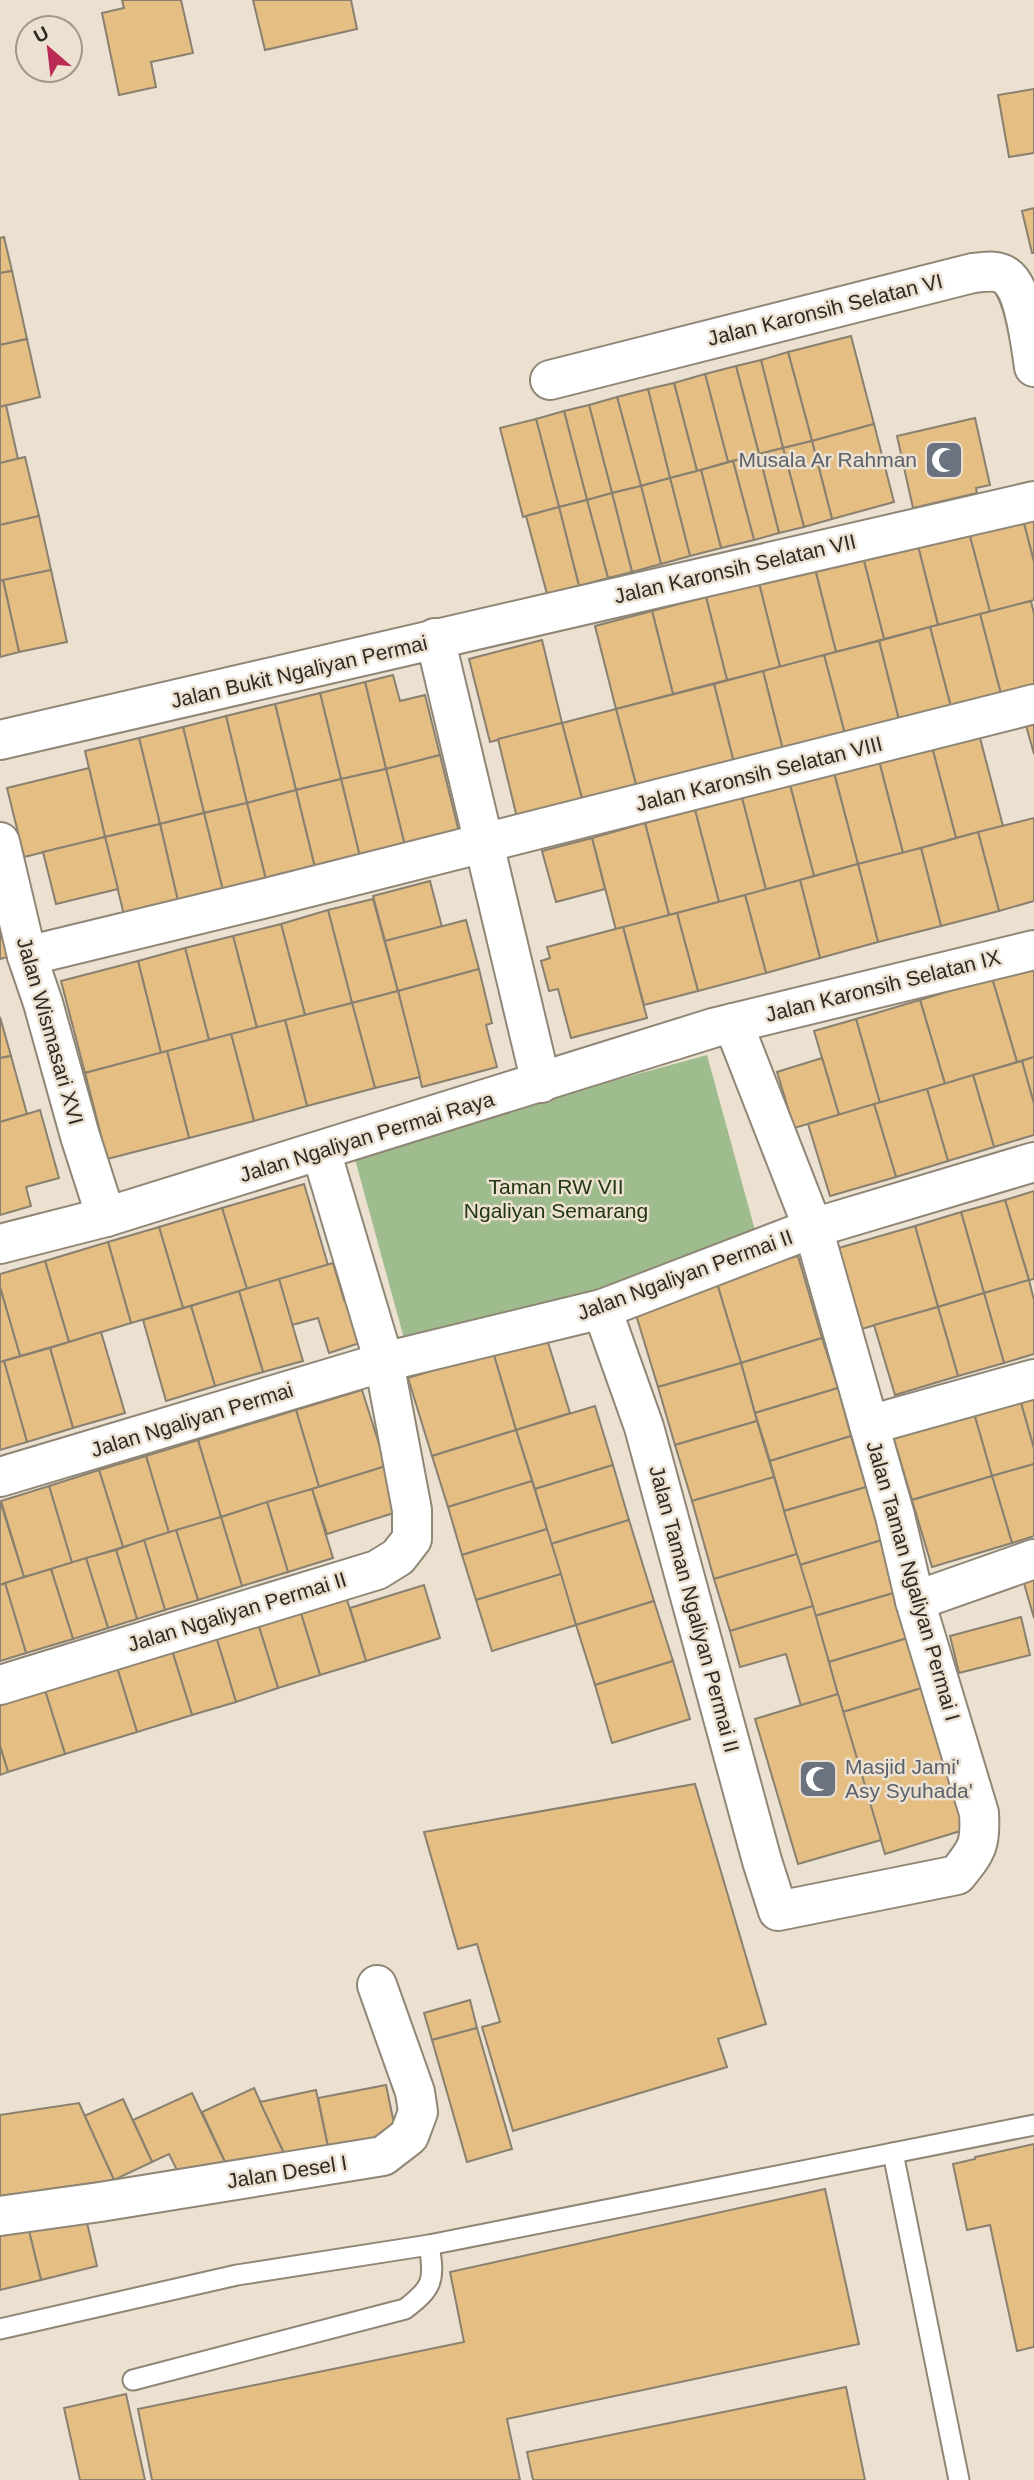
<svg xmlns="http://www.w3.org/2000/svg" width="1034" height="2480" font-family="Helvetica,sans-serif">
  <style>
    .green { fill: #9ebc8d }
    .building { fill: #e4be83; stroke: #8a8070; stroke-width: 2 }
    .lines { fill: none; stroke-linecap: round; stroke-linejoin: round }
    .lane-casing { stroke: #908676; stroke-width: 23 }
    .street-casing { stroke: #908676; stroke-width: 42 }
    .lane { stroke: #fff; stroke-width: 19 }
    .street { stroke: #fff; stroke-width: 38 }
    .labels { text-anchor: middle; stroke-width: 5; stroke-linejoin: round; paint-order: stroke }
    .street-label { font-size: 21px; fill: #2e2a24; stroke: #ece1d0 }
    .worship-label { font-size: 21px; fill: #5b616d; stroke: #ece1d0; text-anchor: end }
    .park-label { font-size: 21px; fill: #20370f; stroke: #ece1d0 }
  </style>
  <rect width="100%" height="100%" fill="#ece1d0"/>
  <polygon class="green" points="707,1055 759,1245 405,1342 353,1152"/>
  <g class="building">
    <polygon points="122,0 181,0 193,53 151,62 156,87 119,95 102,13 124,8"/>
    <polygon points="253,0 351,0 357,29 265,50"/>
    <polygon points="1034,89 1034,153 1009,157 998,95"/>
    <polygon points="1034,208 1034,253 1032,253 1022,211"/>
    <polygon points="4,237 12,271 0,273 0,238"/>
    <polygon points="12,271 27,339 0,345 0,273"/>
    <polygon points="851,336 874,424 812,441 788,352"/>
    <polygon points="27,339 40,397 0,407 0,345"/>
    <polygon points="788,352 812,441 783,448 761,360"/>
    <polygon points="761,360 783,448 759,454 736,366"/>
    <polygon points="736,366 759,454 728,462 705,374"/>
    <polygon points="705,374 728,462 697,471 674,383"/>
    <polygon points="674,383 697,471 670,478 648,389"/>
    <polygon points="648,389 670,478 641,486 617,397"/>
    <polygon points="617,397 641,486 612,493 589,405"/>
    <polygon points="6,405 18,459 0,463 0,407"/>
    <polygon points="589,405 612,493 587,500 564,411"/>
    <polygon points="564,411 587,500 559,507 536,419"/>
    <polygon points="975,418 990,485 976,488 977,493 913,508 897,436"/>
    <polygon points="536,419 559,507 523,517 500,428"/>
    <polygon points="874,424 894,502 832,519 812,441"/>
    <polygon points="812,441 832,519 804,527 783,448"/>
    <polygon points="783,448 804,527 779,533 759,454"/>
    <polygon points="759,454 779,533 754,540 733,461"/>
    <polygon points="25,457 39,516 0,525 0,463"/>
    <polygon points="733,461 754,540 721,548 701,470"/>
    <polygon points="701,470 721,548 690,556 670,478"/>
    <polygon points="670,478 690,556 661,564 641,486"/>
    <polygon points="641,486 661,564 632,572 612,493"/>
    <polygon points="612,493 632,572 608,578 587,500"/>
    <polygon points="587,500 608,578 579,586 559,507"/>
    <polygon points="559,507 579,586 547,594 526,516"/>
    <polygon points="1034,512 1034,562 1022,516"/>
    <polygon points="39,516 51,570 0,581 0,525"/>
    <polygon points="1022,516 1034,562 1034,600 990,612 968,529"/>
    <polygon points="968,529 990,612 938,625 917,542"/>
    <polygon points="917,542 938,625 884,639 863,557"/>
    <polygon points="863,557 884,639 836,652 815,569"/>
    <polygon points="815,569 836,652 780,667 759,583"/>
    <polygon points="51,570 67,642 19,652 3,580"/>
    <polygon points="3,580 19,652 0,657 0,581"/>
    <polygon points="759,583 780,667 727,680 706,597"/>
    <polygon points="706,597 727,680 673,694 652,611"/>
    <polygon points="1031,601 1034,614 1034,689 1002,698 980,614"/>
    <polygon points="652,611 673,694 616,709 595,626"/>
    <polygon points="980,614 1002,698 952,711 930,627"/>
    <polygon points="930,627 952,711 900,724 879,641"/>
    <polygon points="542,640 562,723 490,742 469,659"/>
    <polygon points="879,641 900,724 846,738 824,655"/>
    <polygon points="824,655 846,738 784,754 763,671"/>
    <polygon points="763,671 784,754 735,767 714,684"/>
    <polygon points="393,675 400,701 425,695 440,755 386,769 365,682"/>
    <polygon points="365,682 386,769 341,779 320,693"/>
    <polygon points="714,684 735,767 638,792 616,709"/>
    <polygon points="320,693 341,779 296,790 275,704"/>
    <polygon points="275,704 296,790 247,803 226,716"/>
    <polygon points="616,709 638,792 584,806 562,723"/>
    <polygon points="226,716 247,803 204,813 183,727"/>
    <polygon points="1034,720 1034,754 1025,722"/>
    <polygon points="562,723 584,806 518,822 498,739"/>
    <polygon points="183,727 204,813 160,824 139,738"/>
    <polygon points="979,734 1003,826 956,838 932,747"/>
    <polygon points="139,738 160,824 105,837 85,751"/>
    <polygon points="932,747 956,838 903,853 879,761"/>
    <polygon points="440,755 459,832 405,846 386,769"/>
    <polygon points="879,761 903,853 858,864 834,773"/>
    <polygon points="89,768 105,837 24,857 7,788"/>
    <polygon points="386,769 405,846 360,857 341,779"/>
    <polygon points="834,773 858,864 814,876 790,785"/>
    <polygon points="341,779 360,857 315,868 296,790"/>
    <polygon points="790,785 814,876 766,890 742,798"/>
    <polygon points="296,790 315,868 266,880 247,803"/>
    <polygon points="742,798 766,890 719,902 695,810"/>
    <polygon points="247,803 266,880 223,891 204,813"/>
    <polygon points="695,810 719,902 669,915 645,823"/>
    <polygon points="204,813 223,891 178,901 160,824"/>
    <polygon points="1034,818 1034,901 999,911 978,832"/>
    <polygon points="645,823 669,915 616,930 592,838"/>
    <polygon points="160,824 178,901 124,915 105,837"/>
    <polygon points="978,832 999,911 941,926 921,848"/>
    <polygon points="105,837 118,889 56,904 43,852"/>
    <polygon points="592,838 605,889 556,902 542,851"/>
    <polygon points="921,848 941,926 878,942 858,864"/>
    <polygon points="858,864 878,942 820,958 800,880"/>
    <polygon points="800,880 820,958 766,973 745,895"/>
    <polygon points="430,881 442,927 385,941 373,896"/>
    <polygon points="745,895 766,973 698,991 677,913"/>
    <polygon points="373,899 398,991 352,1003 328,910"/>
    <polygon points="328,910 352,1003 305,1015 281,924"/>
    <polygon points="677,913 698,991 644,1005 623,927"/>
    <polygon points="466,920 479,969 398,991 385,941"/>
    <polygon points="281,924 305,1015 257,1028 233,936"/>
    <polygon points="623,927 647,1018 571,1038 558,989 549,991 541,961 550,958 547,947"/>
    <polygon points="3,928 11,956 0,959 0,929"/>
    <polygon points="233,936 257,1028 209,1040 185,948"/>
    <polygon points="185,948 209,1040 161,1053 138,961"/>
    <polygon points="138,961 161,1053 85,1073 61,981"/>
    <polygon points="1034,966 1034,1057 1017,1062 992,978"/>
    <polygon points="479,969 492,1023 486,1025 497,1067 422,1087 398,991"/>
    <polygon points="992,978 1017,1062 945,1084 920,1000"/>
    <polygon points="398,991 420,1077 375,1088 352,1003"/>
    <polygon points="920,1000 945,1084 880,1103 856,1019"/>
    <polygon points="352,1003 375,1088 307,1106 285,1020"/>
    <polygon points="0,1017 11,1056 0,1058"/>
    <polygon points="856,1019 880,1103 839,1115 814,1031"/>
    <polygon points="285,1020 307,1106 254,1121 231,1034"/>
    <polygon points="231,1034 254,1121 189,1138 167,1051"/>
    <polygon points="167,1051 189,1138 107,1159 85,1073"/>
    <polygon points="11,1056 27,1114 0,1122 0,1058"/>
    <polygon points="1034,1057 1034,1104 1022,1061"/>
    <polygon points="822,1058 839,1115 794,1128 777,1072"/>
    <polygon points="1022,1061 1034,1104 1034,1135 994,1147 973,1075"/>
    <polygon points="973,1075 994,1147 948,1161 927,1089"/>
    <polygon points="927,1089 948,1161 896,1177 874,1104"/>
    <polygon points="874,1104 896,1177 830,1196 808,1124"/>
    <polygon points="40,1110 59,1178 26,1187 31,1206 0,1215 0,1122"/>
    <polygon points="304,1184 328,1265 247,1289 222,1208"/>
    <polygon points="1034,1191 1034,1279 1029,1280 1005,1200"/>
    <polygon points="1005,1200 1029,1280 984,1293 961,1212"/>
    <polygon points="222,1208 247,1289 183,1308 159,1227"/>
    <polygon points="961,1212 984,1293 938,1307 915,1226"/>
    <polygon points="915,1226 938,1307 858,1330 835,1249"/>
    <polygon points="159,1227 183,1308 131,1323 108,1242"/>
    <polygon points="108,1242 131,1323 69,1342 45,1261"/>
    <polygon points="798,1256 822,1338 741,1363 716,1280"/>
    <polygon points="45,1261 69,1342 20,1356 0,1287 0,1274"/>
    <polygon points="333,1263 344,1300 356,1296 369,1340 329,1353 318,1318 292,1325 279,1279"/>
    <polygon points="279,1279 303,1361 263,1372 239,1291"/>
    <polygon points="716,1280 741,1363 658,1387 633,1305"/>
    <polygon points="1029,1280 1034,1300 1034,1354 1004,1363 984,1293"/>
    <polygon points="0,1287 20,1356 0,1362"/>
    <polygon points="239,1291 263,1372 215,1386 191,1306"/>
    <polygon points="984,1293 1004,1363 958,1376 938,1307"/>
    <polygon points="191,1306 215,1386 166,1401 143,1320"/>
    <polygon points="938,1307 958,1376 895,1395 874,1325"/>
    <polygon points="101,1332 125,1413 73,1428 50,1348"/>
    <polygon points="546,1336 570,1413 516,1430 493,1352"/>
    <polygon points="822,1338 838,1388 755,1413 741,1363"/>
    <polygon points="50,1348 73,1428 27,1442 4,1361"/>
    <polygon points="493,1352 516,1430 432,1456 408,1378"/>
    <polygon points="4,1361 27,1442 0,1450 0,1362"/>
    <polygon points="741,1363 757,1421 675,1445 658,1387"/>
    <polygon points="838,1388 851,1436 770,1461 755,1413"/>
    <polygon points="362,1390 386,1466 319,1487 296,1410"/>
    <polygon points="1034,1392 1034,1449 1019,1396"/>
    <polygon points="1019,1396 1034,1449 1034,1464 992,1476 973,1410"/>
    <polygon points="595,1406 613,1465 535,1489 516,1430"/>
    <polygon points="296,1410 319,1487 221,1517 198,1440"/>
    <polygon points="973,1410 992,1476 912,1500 892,1433"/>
    <polygon points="757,1421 774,1477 692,1501 675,1445"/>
    <polygon points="516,1430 532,1481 448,1507 432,1456"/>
    <polygon points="851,1436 866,1487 784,1511 770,1461"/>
    <polygon points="198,1440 221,1517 169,1533 146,1456"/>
    <polygon points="146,1456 169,1533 123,1547 99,1470"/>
    <polygon points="1034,1464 1034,1536 1012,1543 992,1476"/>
    <polygon points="613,1465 629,1520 551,1544 535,1489"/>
    <polygon points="386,1466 400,1511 327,1534 312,1489"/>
    <polygon points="99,1470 123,1547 72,1563 49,1486"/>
    <polygon points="992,1476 1012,1543 932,1567 912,1500"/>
    <polygon points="774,1477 797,1554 714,1579 692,1501"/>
    <polygon points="532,1481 547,1529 462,1555 448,1507"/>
    <polygon points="49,1486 72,1563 24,1577 1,1501"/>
    <polygon points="866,1487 882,1540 800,1565 784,1511"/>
    <polygon points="312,1489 333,1558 288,1572 267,1502"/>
    <polygon points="0,1501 24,1577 0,1585"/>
    <polygon points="267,1502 288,1572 242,1586 221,1517"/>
    <polygon points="221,1517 242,1586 198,1600 176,1530"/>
    <polygon points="629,1520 654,1601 576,1625 551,1544"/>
    <polygon points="547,1529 561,1574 476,1600 462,1555"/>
    <polygon points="176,1530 198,1600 165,1610 144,1540"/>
    <polygon points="144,1540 165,1610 137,1619 116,1550"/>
    <polygon points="882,1540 897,1592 815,1616 800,1565"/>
    <polygon points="116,1550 137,1619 108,1628 86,1558"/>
    <polygon points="797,1554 813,1606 730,1631 714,1579"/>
    <polygon points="86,1558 108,1628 73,1639 51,1569"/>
    <polygon points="51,1569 73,1639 26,1653 5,1583"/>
    <polygon points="1034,1570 1034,1618 1021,1573"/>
    <polygon points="561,1574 576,1625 492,1651 476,1600"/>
    <polygon points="5,1583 26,1653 0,1661 0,1585"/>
    <polygon points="424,1585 440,1638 366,1661 350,1608"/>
    <polygon points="344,1590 366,1661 320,1675 298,1604"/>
    <polygon points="897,1592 911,1637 829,1662 815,1616"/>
    <polygon points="654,1601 673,1661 595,1685 576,1625"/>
    <polygon points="298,1604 320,1675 278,1688 256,1617"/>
    <polygon points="813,1606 838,1694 801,1706 786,1654 740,1667 730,1631"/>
    <polygon points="256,1617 278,1688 236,1702 214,1630"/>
    <polygon points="1021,1617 1030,1655 959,1673 950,1636"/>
    <polygon points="214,1630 236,1702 192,1715 170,1644"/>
    <polygon points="911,1637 925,1687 843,1712 829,1662"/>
    <polygon points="170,1644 192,1715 137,1732 115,1661"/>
    <polygon points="115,1661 137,1732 65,1754 43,1684"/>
    <polygon points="673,1661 690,1719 612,1743 595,1685"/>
    <polygon points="43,1684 65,1754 8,1772 0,1746 0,1697"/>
    <polygon points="925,1687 967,1829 885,1854 843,1712"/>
    <polygon points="838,1694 881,1840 798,1864 755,1719"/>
    <polygon points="0,1746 8,1772 0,1775"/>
    <polygon points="695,1784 766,2024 718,2039 727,2067 513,2131 482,2027 500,2022 477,1944 458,1949 424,1832"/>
    <polygon points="470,2000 477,2028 432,2040 424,2013"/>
    <polygon points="477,2028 512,2149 467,2162 432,2040"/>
    <polygon points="386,2085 396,2133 328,2147 318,2098"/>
    <polygon points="254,2088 284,2153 225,2162 202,2112"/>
    <polygon points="316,2090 328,2147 284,2153 260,2102"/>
    <polygon points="192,2093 225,2162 183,2182 169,2154 152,2162 133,2120"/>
    <polygon points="123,2099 152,2162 114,2180 84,2116"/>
    <polygon points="79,2103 114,2180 0,2196 0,2115"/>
    <polygon points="1034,2144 1034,2347 1017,2351 990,2225 967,2230 953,2164 975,2159 975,2157"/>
    <polygon points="825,2189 859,2344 507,2419 520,2480 152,2480 138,2409 464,2342 450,2272"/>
    <polygon points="85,2214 97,2266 41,2280 28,2227"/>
    <polygon points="28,2227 41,2280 0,2290 0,2234"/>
    <polygon points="846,2387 865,2480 533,2480 527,2452"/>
    <polygon points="126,2394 145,2480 80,2480 64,2408"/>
  </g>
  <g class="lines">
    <g class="lane-casing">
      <g id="lane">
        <polyline points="893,2153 959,2480"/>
        <polyline points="0,2329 237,2275 429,2245 1034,2125"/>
        <path d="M 133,2380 L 405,2309 C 433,2288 435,2280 429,2245"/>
      </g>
    </g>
    <g class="street-casing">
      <g id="street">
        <path d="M 550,380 L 973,273 C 985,272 996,269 1006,276 C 1024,288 1031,346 1034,367"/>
        <polyline points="435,638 541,1083"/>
        <polyline points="0,740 1034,501"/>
        <polyline points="0,842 27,956 43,1003 80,1136 106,1217"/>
        <polyline points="27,956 258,900 1034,704"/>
        <polyline points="321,1151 384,1362 602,1309 813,1228 733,1023"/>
        <polyline points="0,1244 106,1217 713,1028 1034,950"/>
        <path d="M 602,1309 L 644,1427 L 762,1861 L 778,1911 L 957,1875 C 977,1850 981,1845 979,1813 L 915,1601 L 895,1516 L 813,1228 L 1034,1162"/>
        <polyline points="869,1425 1034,1379"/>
        <polyline points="0,1477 384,1362 412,1510 412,1539 398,1557 377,1570 0,1685"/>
        <polyline points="915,1601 1034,1559"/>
        <polyline points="0,2216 100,2202 383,2156 409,2136 418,2112 415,2092 377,1985"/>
      </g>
    </g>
    <use href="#lane" class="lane"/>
    <use href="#street" class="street"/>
  </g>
  <defs>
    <g id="mosque-square" transform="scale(2.0125)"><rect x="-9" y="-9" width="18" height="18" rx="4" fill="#6b7280" stroke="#ece1d0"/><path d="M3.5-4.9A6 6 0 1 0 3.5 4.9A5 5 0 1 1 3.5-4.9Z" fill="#fff"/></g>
  </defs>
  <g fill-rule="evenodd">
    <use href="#mosque-square" x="944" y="460"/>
    <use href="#mosque-square" x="818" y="1779"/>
  </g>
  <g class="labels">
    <g class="street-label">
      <text transform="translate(825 310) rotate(-14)" y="7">Jalan Karonsih Selatan VI</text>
      <text transform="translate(735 569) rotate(-13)" y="7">Jalan Karonsih Selatan VII</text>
      <text transform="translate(299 672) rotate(-13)" y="7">Jalan Bukit Ngaliyan Permai</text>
      <text transform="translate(759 774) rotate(-14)" y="7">Jalan Karonsih Selatan VIII</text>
      <text transform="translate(883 986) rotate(-14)" y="7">Jalan Karonsih Selatan IX</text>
      <text transform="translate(50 1031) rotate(74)" y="7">Jalan Wismasari XVI</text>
      <text transform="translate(367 1137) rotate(-17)" y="7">Jalan Ngaliyan Permai Raya</text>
      <text transform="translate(685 1275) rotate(-20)" y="7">Jalan Ngaliyan Permai II</text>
      <text transform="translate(192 1420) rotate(-17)" y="7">Jalan Ngaliyan Permai</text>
      <text transform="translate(913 1581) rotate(74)" y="7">Jalan Taman Ngaliyan Permai I</text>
      <text transform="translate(694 1609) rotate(75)" y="7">Jalan Taman Ngaliyan Permai II</text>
      <text transform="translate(237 1612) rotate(-17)" y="7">Jalan Ngaliyan Permai II</text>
      <text transform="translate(287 2172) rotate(-9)" y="7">Jalan Desel I</text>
    </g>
    <g class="worship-label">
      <text x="917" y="467">Musala Ar Rahman</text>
      <text x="845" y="1774" text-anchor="start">Masjid Jami'<tspan x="845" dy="24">Asy Syuhada'</tspan></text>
    </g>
    <g class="park-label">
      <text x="556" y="1194">Taman RW VII<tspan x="556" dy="24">Ngaliyan Semarang</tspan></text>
    </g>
  </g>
  <g transform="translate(49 49) rotate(332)"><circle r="33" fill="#ece1d0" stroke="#a0988b" stroke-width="2"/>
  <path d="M0-5L12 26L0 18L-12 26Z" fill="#ba2a54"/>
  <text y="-10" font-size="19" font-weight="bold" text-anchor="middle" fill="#2e2a24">U</text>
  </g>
</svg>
